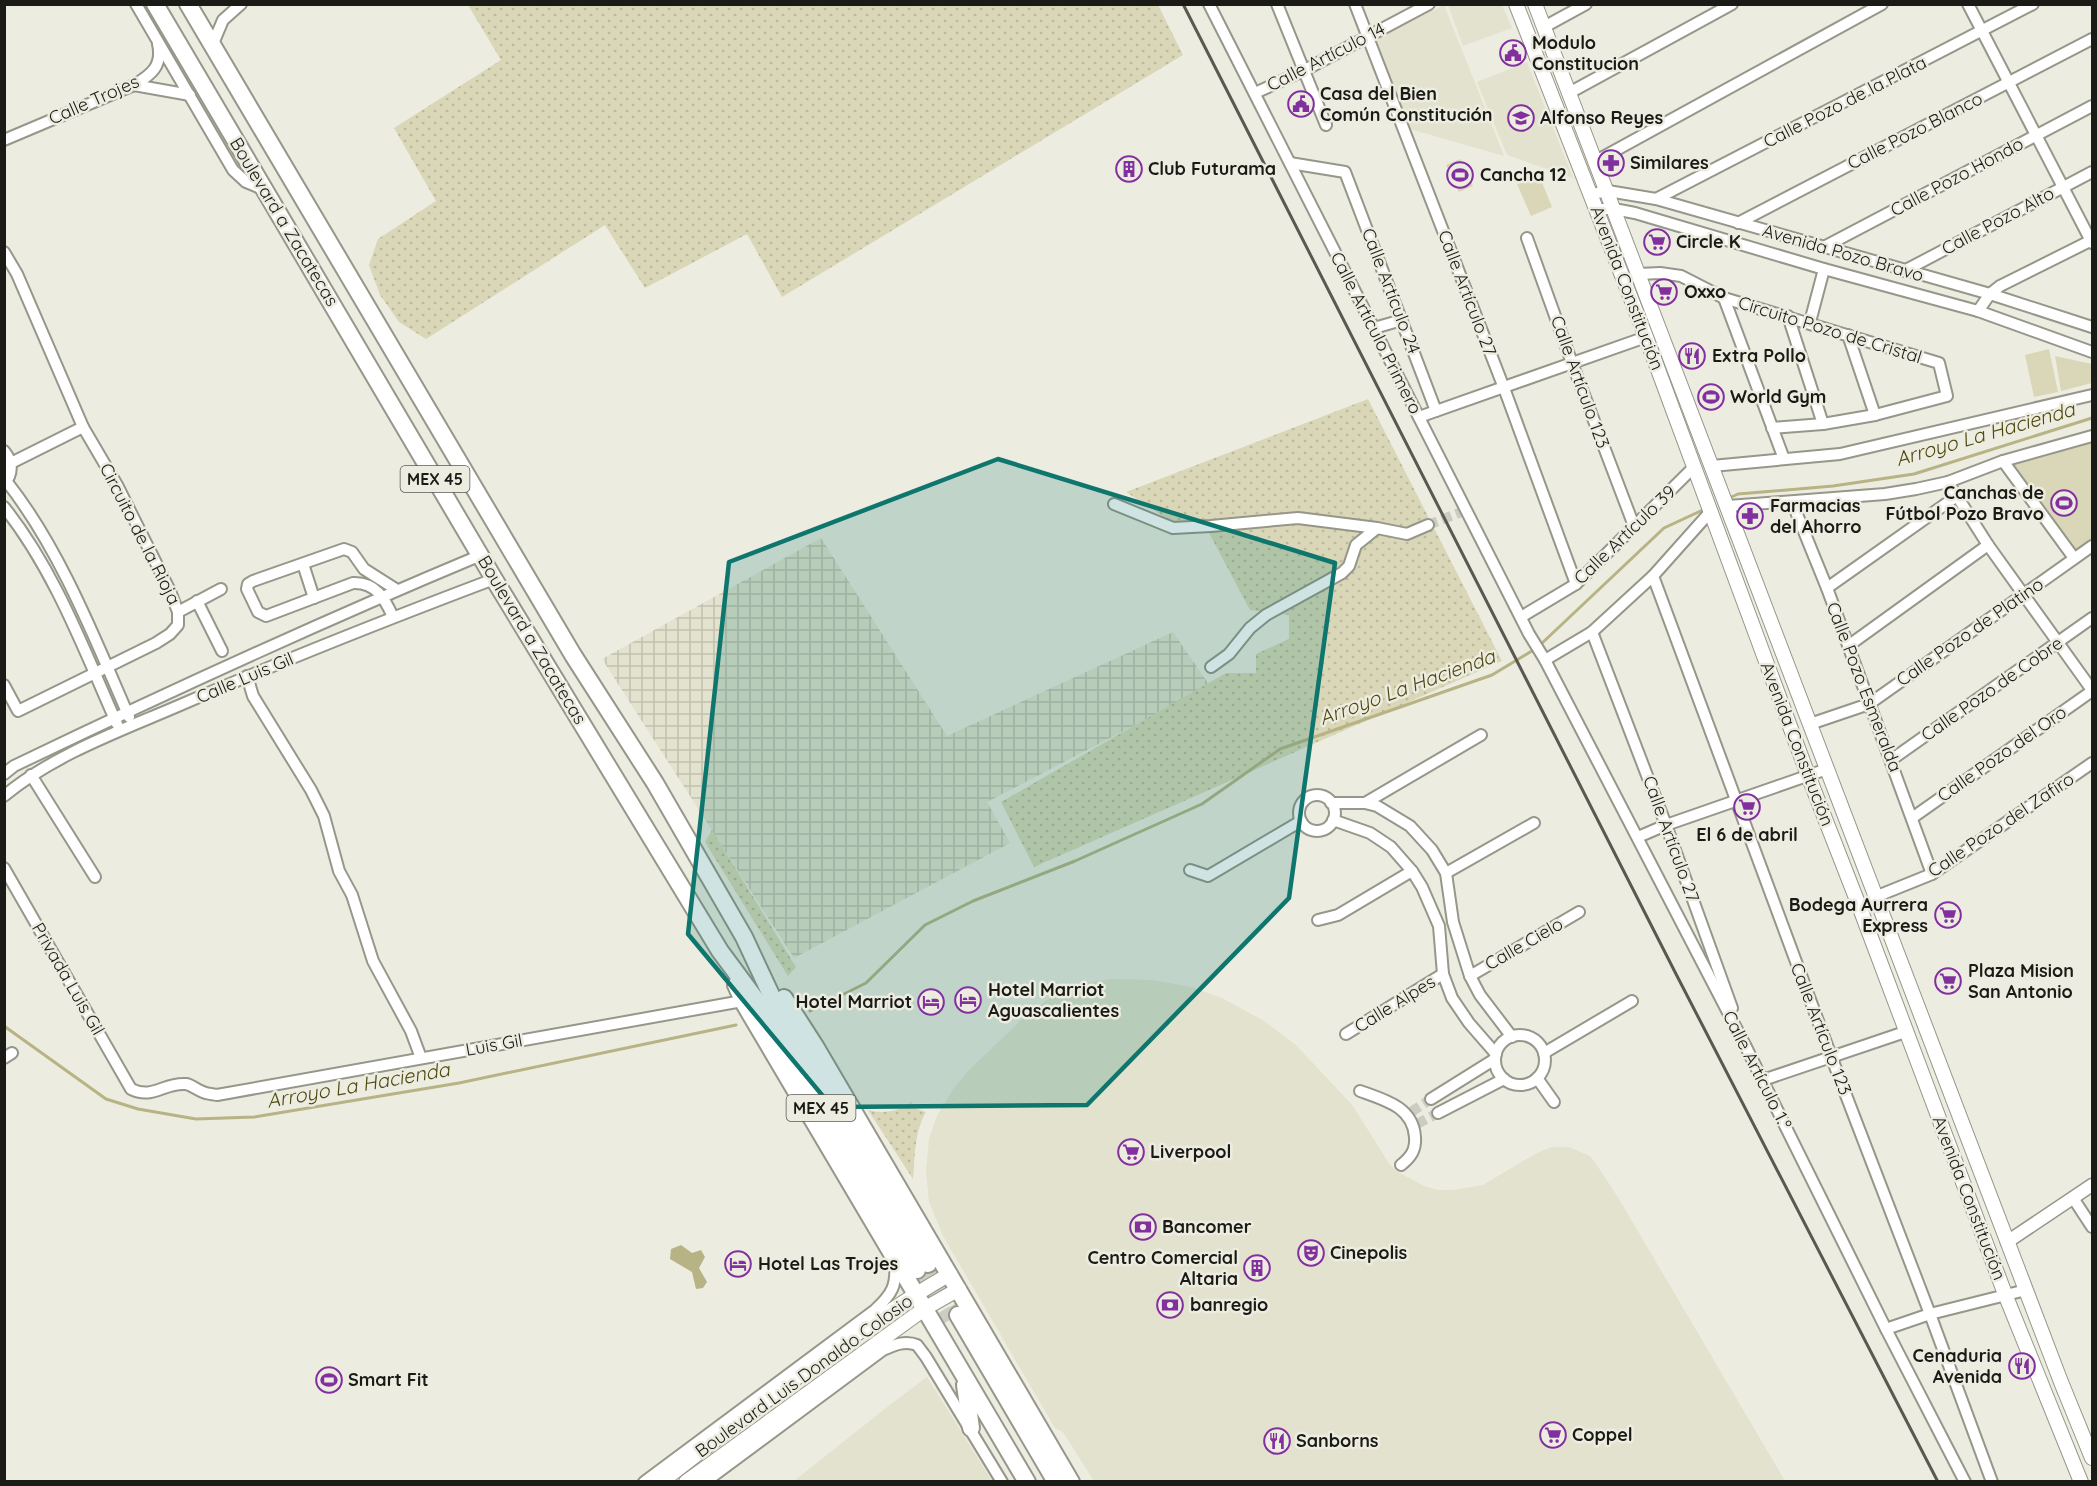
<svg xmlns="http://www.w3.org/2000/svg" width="2097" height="1486" font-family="Quicksand,sans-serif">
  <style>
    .built { fill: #e3e2ce }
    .industrial { fill: url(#industrial-grid) }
    .grass { fill: url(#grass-dots) }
    .pitch { fill: #d9d7b7 }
    .water { fill: #b7b384 }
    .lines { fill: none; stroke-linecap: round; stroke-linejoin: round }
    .stream { stroke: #b7b384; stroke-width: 3 }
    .minor-tunnel { stroke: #cdccc2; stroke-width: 10; stroke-dasharray: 10 5; stroke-linecap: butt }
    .primary-tunnel { stroke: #cdccc2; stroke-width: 16; stroke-dasharray: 16 8; stroke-linecap: butt }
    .minor-casing { stroke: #96968a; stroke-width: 14 }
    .tertiary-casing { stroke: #96968a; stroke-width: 15 }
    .secondary-casing { stroke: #96968a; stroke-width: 16 }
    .primary-casing { stroke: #96968a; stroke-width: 20 }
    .minor { stroke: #fff; stroke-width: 10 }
    .tertiary { stroke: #fff; stroke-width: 12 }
    .secondary { stroke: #fff; stroke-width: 14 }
    .primary { stroke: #fff; stroke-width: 16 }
    .rail { stroke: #595952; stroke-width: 3 }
    .marked { fill: #0f766e; fill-opacity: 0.2; stroke: #0f766e; stroke-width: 4.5; stroke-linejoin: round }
    .labels { text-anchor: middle; stroke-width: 5; stroke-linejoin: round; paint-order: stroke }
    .shield { fill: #edece0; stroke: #595953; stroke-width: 1.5 }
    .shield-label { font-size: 16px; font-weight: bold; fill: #1a1a16 }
    .poi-label { font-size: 18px; font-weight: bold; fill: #1a1a16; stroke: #edece0; text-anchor: start }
    .street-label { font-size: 18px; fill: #1a1a16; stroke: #edece0 }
    .water-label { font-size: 20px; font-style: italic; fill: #4f4910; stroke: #edece0 }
  </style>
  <defs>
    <pattern id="industrial-grid" width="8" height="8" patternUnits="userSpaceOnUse" patternTransform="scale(1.5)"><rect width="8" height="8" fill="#e3e2ce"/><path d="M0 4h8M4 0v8" fill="none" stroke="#c2c1b0"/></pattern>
    <pattern id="grass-dots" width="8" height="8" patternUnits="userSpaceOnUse" patternTransform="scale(1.5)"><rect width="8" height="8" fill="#d9d7b7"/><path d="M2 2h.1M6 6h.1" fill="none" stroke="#bab89d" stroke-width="1.8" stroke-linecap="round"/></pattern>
  </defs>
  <rect width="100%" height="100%" fill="#edece0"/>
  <g class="built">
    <polygon points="1444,5 1504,156 1410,129 1373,40"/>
    <polygon points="1448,5 1502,5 1512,28 1463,46"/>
    <polygon points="1527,62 1573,178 1507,155 1477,82"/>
    <polygon points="1111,979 1153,980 1191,987 1222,998 1264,1021 1296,1045 1353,1106 1388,1162 1396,1171 1424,1186 1437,1190 1453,1190 1483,1185 1533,1155 1551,1147 1569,1147 1590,1156 1595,1162 1619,1199 1785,1481 1092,1481 1092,1478 1063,1432 1055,1428 943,1236 929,1202 926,1171 929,1139 937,1116 954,1088 967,1072 1020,1021 1051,997 1074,985"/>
    <polygon points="927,1377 992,1481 794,1481 891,1404"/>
  </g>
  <polygon class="industrial" points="821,538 947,736 1173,632 1210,686 987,802 1010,843 794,958 602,659"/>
  <g class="grass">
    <polygon points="468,5 1158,5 1183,55 782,297 747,234 645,288 605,225 426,339 399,322 380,295 369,265 378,239 436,201 394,128 501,60"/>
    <polygon points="1368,399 1502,661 1034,867 1001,802 1226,673 1256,673 1256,654 1289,639 1289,615 1250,610 1208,531 1172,522 1126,492"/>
    <polygon points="712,830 796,967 788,976 705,842"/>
    <path d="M 912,1101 L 911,1107 L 926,1112 C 914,1132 915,1157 913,1179 L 868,1110 C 882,1114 900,1112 912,1101 Z"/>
  </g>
  <g class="pitch">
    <polygon points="1460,159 1473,186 1459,192 1446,165"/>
    <polygon points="1539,175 1552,207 1531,216 1517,184"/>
    <polygon points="2049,349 2058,392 2034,397 2025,355"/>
    <polygon points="2055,356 2092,364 2092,383 2061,391"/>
    <polygon points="2092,437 2092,545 2074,557 2004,462"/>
  </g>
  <polygon class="water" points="681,1245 692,1253 701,1250 705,1257 699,1268 707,1282 703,1288 696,1289 692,1272 670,1259 671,1249"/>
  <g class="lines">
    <g class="stream">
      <polyline points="1727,499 1738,494 1833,486 1914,474 2092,418"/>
      <polyline points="1540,645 1664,528 1705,509"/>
      <polyline points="810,1011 866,983 925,925 973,901 1075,861 1202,804 1280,749 1492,675 1535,649"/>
      <polyline points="4,1026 106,1099 138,1109 196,1119 254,1117 459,1083 736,1025"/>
    </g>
    <g class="minor-tunnel">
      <polyline points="1428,525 1464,511"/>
      <polyline points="1411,1112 1431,1099"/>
      <polyline points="1417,1124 1438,1113"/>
    </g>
    <g class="primary-tunnel">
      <polyline points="928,1264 958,1315"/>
      <polyline points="917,1270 948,1321"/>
    </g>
    <g class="minor-casing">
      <g id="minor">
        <polyline points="136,4 233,170 246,182 263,189"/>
        <polyline points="1209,4 1529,634 1545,660 1746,1047 1886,1329 1965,1482"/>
        <polyline points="1277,4 1326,125"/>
        <polyline points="1355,4 1504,388 1576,584"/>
        <polyline points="1968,4 2092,243"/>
        <polyline points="1544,27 1586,4"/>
        <polyline points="212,46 223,20 241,4"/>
        <polyline points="134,85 190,95"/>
        <polyline points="1255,93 1303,71 1429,4"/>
        <polyline points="1569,93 1732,4"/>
        <path d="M 4,140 L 134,85 C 151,75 163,66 158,44"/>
        <polyline points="1596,161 1882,4"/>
        <polyline points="1290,163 1345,172 1436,411"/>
        <polyline points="1591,194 1608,191 1656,199 1990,294 2092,327"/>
        <polyline points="1656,199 2033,4"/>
        <polyline points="1597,209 1614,209 1635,213 1824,269 1978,311 2092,352"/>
        <polyline points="1738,223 2092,39"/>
        <polyline points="1527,238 1572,363 1634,526"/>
        <polyline points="1822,248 2092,106"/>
        <polyline points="4,252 17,274 83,427 117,485 170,591 178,612 178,625 170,634 156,643 18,711 4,685"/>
        <polyline points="1904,271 2092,172"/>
        <polyline points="1639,274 1660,273 1681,276 1724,298 1939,363 1947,396 1875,415 1823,424 1772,428"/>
        <polyline points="1724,298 1784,459"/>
        <polyline points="1978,311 1990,294 2000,286 2092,240"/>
        <polyline points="1788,316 1823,424"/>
        <polyline points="1810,322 1824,269"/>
        <polyline points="1374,328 1402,320"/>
        <polyline points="1848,335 1875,415"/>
        <polyline points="1419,417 1646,337"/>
        <path d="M 4,451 C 13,462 13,474 4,484"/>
        <polyline points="2003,461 2074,558"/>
        <polyline points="11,463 83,427"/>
        <polyline points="1712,466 1840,454 2092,395"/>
        <path d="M 7,482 C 60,549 95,639 129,717"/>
        <polyline points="1948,482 1988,545 2092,690"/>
        <polyline points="1792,502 1827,588 1932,874"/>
        <polyline points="1114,504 1173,528 1211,526 1298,518 1377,528 1407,534 1428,525"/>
        <polyline points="1728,506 1885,494 1916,489 1948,482 2003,461 2092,436"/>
        <path d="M 4,507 C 55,571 84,650 117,724"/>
        <polyline points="303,564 314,598"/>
        <polyline points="1653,576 1831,1056 1930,1314 1992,1482"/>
        <polyline points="1827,588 1957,496"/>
        <polyline points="197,601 222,651"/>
        <polyline points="178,612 221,589"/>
        <path d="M 393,617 C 385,599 376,582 353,583 L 266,616 L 258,612 L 247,589 L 248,584 L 253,581 L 344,549 L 352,552 L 364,569 L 397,590"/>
        <polyline points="1521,617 1576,584 1694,467"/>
        <polyline points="1592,632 1666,825 1732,1008"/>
        <polyline points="1848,646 1988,545"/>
        <polyline points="1545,660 1592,632 1653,576 1711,511"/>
        <polyline points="1211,667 1229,654 1250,628 1266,615 1342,573 1349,566 1356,545 1377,528"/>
        <polyline points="247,676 253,696 311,790 324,816 339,871 352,895 373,961 411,1031 421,1058"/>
        <polyline points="1810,724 1869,704 2092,546"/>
        <polyline points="1891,760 2092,618"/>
        <path d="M 4,774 L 14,766 C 168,692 323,621 481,555"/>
        <polyline points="31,775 95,877"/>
        <circle cx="1317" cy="813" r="18"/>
        <path d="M 4,796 C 53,755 120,731 178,706 C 282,661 388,619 494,579"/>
        <polyline points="1331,803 1365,803 1377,806 1410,826 1432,850 1446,873 1453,922 1470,976 1480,995 1512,1037"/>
        <polyline points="1365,803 1481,735"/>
        <polyline points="1912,818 2092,691"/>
        <polyline points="1333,820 1370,833 1391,847 1412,871 1422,887 1439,926 1443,974 1452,998 1469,1023 1496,1054"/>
        <polyline points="1638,837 1666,825 1827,769"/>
        <path d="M 4,868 L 131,1089 C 153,1100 164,1082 186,1084 C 192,1085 197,1090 203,1092 C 207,1094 212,1094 217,1095 L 748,1000"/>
        <polyline points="1190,870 1208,876 1301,821"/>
        <polyline points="1446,873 1534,823"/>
        <polyline points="1875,897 1932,874 2092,763"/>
        <polyline points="1318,920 1338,915 1412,871"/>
        <polyline points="1470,976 1579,912"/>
        <polyline points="1346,1034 1443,974"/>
        <circle cx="1520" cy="1060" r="25"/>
        <polyline points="1544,1053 1632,1001"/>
        <polyline points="4,1058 12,1053"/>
        <polyline points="1537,1078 1554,1102"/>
        <polyline points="1763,1080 1905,1032"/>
        <path d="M 1360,1091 C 1385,1100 1413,1107 1415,1137 C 1416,1150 1411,1157 1401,1165"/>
        <polyline points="1431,1099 1495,1059"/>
        <polyline points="1438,1113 1504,1079"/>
        <polyline points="2073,1198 2092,1227"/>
        <polyline points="1886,1329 1930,1314 2026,1290"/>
        <path d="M 644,1482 L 875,1310 C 892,1294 897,1286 895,1262"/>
        <path d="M 705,1482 L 883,1350 C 894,1345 905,1340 917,1345 L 926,1357 L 1002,1482"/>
      </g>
    </g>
    <g class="tertiary-casing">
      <polyline id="tertiary" points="2007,1242 2092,1185"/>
    </g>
    <g class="secondary-casing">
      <g id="secondary">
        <polyline points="1516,4 1646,337 1808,775 1858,903 2005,1294 2081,1482"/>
        <polyline points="1535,4 2061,1382 2092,1458"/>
        <path d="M 661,1482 C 754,1411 849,1332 950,1274"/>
        <polyline points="686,1482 924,1309 959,1289"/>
      </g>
    </g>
    <g class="primary-casing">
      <g id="primary">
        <polyline points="155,4 494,579 720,951 760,1005 917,1270"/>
        <polyline points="188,4 573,655 655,783 744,937 772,997 814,1073 928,1264"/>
        <polyline points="736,985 745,1005 1027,1482"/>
        <polyline points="784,998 815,1046 1071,1482"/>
        <polyline points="958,1315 1056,1482"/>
        <polyline points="965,1385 971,1428"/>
      </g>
    </g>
    <use href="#minor" class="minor"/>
    <use href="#tertiary" class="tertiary"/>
    <use href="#secondary" class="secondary"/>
    <use href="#primary" class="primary"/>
    <polyline class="rail" points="1183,4 1676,974 1938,1482"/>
  </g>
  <path class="marked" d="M 998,459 L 1335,563 L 1289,898 L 1087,1105 L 832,1107 L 688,934 L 729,562 Z"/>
  <defs>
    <g id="civic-ring" transform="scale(1.35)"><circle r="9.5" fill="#edece0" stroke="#83309f" stroke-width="1.5"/><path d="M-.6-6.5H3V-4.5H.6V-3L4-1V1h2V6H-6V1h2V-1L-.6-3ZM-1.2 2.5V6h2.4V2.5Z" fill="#83309f"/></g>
    <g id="school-ring" transform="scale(1.35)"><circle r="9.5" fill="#edece0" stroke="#83309f" stroke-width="1.5"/><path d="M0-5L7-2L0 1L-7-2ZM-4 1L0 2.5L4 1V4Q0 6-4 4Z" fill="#83309f"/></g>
    <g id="pharmacy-ring" transform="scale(1.35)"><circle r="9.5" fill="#edece0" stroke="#83309f" stroke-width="1.5"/><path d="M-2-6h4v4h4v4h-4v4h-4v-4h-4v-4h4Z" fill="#83309f"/></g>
    <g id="building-ring" transform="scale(1.35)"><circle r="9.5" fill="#edece0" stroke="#83309f" stroke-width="1.5"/><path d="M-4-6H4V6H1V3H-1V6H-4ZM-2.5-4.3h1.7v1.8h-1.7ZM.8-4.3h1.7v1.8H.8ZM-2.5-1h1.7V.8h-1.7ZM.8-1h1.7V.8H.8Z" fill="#83309f"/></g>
    <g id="stadium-ring" transform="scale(1.35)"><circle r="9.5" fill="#edece0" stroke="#83309f" stroke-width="1.5"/><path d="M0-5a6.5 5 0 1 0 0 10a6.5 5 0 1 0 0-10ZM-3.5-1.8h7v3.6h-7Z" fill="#83309f"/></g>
    <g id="supermarket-ring" transform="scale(1.35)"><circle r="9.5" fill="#edece0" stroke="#83309f" stroke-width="1.5"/><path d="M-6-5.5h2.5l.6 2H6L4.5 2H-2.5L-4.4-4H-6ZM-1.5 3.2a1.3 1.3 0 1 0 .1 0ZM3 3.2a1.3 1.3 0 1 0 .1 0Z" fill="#83309f"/></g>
    <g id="restaurant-ring" transform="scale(1.35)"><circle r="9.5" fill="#edece0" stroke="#83309f" stroke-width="1.5"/><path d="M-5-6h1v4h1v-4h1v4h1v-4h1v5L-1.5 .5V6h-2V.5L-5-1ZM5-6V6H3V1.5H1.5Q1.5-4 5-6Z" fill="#83309f"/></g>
    <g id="hotel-ring" transform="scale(1.35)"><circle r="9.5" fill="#edece0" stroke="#83309f" stroke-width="1.5"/><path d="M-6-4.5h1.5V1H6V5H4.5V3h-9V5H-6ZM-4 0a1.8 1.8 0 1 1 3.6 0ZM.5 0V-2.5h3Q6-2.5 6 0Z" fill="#83309f"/></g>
    <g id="bank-ring" transform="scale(1.35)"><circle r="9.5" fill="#edece0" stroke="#83309f" stroke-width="1.5"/><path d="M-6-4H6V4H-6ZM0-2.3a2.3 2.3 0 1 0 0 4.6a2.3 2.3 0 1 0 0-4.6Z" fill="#83309f"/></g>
    <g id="theatre-ring" transform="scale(1.35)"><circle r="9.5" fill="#edece0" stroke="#83309f" stroke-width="1.5"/><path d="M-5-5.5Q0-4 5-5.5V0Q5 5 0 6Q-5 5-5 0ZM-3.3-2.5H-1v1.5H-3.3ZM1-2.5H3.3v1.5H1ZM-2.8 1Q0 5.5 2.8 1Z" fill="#83309f"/></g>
  </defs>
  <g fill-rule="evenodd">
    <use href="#civic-ring" x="1513" y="53"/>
    <use href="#civic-ring" x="1301" y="104"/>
    <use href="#school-ring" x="1521" y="118"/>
    <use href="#pharmacy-ring" x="1611" y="163"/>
    <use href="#building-ring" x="1129" y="169"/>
    <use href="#stadium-ring" x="1460" y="175"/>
    <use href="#supermarket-ring" x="1657" y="242"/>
    <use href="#supermarket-ring" x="1664" y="292"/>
    <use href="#restaurant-ring" x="1692" y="356"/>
    <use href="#stadium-ring" x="1711" y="397"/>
    <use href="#stadium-ring" x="2064" y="503"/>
    <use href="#pharmacy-ring" x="1750" y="516"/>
    <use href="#supermarket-ring" x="1747" y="807"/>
    <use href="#supermarket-ring" x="1948" y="915"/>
    <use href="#supermarket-ring" x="1948" y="981"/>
    <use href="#hotel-ring" x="968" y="1000"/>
    <use href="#hotel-ring" x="931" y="1002"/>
    <use href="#supermarket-ring" x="1131" y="1152"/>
    <use href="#bank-ring" x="1143" y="1227"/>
    <use href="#theatre-ring" x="1311" y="1253"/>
    <use href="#hotel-ring" x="738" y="1264"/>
    <use href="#building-ring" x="1257" y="1268"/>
    <use href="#bank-ring" x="1170" y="1305"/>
    <use href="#restaurant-ring" x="2022" y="1366"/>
    <use href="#stadium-ring" x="329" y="1380"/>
    <use href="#supermarket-ring" x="1553" y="1435"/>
    <use href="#restaurant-ring" x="1277" y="1441"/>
  </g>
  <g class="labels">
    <g class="shield">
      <rect x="400.5" y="466" width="69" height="26" rx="4.5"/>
      <rect x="786.5" y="1095" width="69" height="26" rx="4.5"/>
    </g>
    <g class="shield-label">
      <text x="435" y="485">MEX 45</text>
      <text x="821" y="1114">MEX 45</text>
    </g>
    <g class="poi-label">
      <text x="1532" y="49">Modulo<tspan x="1532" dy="21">Constitucion</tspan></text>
      <text x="1320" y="100">Casa del Bien<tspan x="1320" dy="21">Común Constitución</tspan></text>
      <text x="1540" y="124">Alfonso Reyes</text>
      <text x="1630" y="169">Similares</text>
      <text x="1148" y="175">Club Futurama</text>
      <text x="1480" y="181">Cancha 12</text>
      <text x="1676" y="248">Circle K</text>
      <text x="1684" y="298">Oxxo</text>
      <text x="1712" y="362">Extra Pollo</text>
      <text x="1730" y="403">World Gym</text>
      <text x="2044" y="499" text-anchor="end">Canchas de<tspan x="2044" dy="21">Fútbol Pozo Bravo</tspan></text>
      <text x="1770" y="512">Farmacias<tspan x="1770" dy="21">del Ahorro</tspan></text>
      <text x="1747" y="841" text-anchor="middle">El 6 de abril</text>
      <text x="1928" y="911" text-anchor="end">Bodega Aurrera<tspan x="1928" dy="21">Express</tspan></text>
      <text x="1968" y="977">Plaza Mision<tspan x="1968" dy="21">San Antonio</tspan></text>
      <text x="988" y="996">Hotel Marriot<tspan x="988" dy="21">Aguascalientes</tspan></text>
      <text x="912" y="1008" text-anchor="end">Hotel Marriot</text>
      <text x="1150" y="1158">Liverpool</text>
      <text x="1162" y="1233">Bancomer</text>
      <text x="1330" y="1259">Cinepolis</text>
      <text x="1238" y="1264" text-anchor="end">Centro Comercial<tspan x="1238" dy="21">Altaria</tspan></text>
      <text x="758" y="1270">Hotel Las Trojes</text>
      <text x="1190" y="1311">banregio</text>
      <text x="2002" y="1362" text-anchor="end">Cenaduria<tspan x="2002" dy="21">Avenida</tspan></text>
      <text x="348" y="1386">Smart Fit</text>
      <text x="1572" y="1441">Coppel</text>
      <text x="1296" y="1447">Sanborns</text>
    </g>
    <g class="street-label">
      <text transform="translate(1326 57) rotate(-27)" y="6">Calle Artículo 14</text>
      <text transform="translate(94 100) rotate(-24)" y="6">Calle Trojes</text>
      <text transform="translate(1845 102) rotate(-27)" y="6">Calle Pozo de la Plata</text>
      <text transform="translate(1915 131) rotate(-27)" y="6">Calle Pozo Blanco</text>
      <text transform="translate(1957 177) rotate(-28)" y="6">Calle Pozo Hondo</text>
      <text transform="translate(1998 221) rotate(-28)" y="6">Calle Pozo Alto</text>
      <text transform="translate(284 222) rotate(59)" y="6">Boulevard a Zacatecas</text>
      <text transform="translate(1843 253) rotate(16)" y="6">Avenida Pozo Bravo</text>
      <text transform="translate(1627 288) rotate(69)" y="6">Avenida Constitución</text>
      <text transform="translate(1391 291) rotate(69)" y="6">Calle Artículo 24</text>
      <text transform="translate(1467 293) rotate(69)" y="6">Calle Artículo 27</text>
      <text transform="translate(1830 330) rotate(17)" y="6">Circuito Pozo de Cristal</text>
      <text transform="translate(1376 333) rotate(63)" y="6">Calle Artículo Primero</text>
      <text transform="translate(1580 382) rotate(70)" y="6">Calle Artículo 123</text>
      <text transform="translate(140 534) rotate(63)" y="6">Circuito de la Rioja</text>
      <text transform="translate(1625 535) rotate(-44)" y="6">Calle Artículo 39</text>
      <text transform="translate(1970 632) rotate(-35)" y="6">Calle Pozo de Platino</text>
      <text transform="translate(532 640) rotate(59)" y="6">Boulevard a Zacatecas</text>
      <text transform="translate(245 678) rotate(-23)" y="6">Calle Luis Gil</text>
      <text transform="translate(1864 687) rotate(69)" y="6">Calle Pozo Esmeralda</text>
      <text transform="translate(1992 689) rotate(-35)" y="6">Calle Pozo de Cobre</text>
      <text transform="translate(1797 744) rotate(69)" y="6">Avenida Constitución</text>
      <text transform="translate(2002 754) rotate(-35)" y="6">Calle Pozo del Oro</text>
      <text transform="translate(2001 825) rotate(-34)" y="6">Calle Pozo del Zafiro</text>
      <text transform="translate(1671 839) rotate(70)" y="6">Calle Artículo 27</text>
      <text transform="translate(1524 944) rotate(-30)" y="6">Calle Cielo</text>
      <text transform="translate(68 979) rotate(60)" y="6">Privada Luis Gil</text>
      <text transform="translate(1395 1004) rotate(-32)" y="6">Calle Alpes</text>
      <text transform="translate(1821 1029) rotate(69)" y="6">Calle Artículo 123</text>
      <text transform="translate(494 1045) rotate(-10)" y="6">Luis Gil</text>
      <text transform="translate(1757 1070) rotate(63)" y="6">Calle Artículo 1.º</text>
      <text transform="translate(1969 1198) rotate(69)" y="6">Avenida Constitución</text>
      <text transform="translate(804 1376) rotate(-36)" y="6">Boulevard Luis Donaldo Colosio</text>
    </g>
    <g class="water-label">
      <text transform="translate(1985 434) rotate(-16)" y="7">Arroyo La Hacienda</text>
      <text transform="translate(1407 687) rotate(-20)" y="7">Arroyo La Hacienda</text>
      <text transform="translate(358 1085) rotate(-10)" y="7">Arroyo La Hacienda</text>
    </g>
  </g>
  <rect width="2097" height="1486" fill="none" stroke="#1a1a16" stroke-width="12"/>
</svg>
